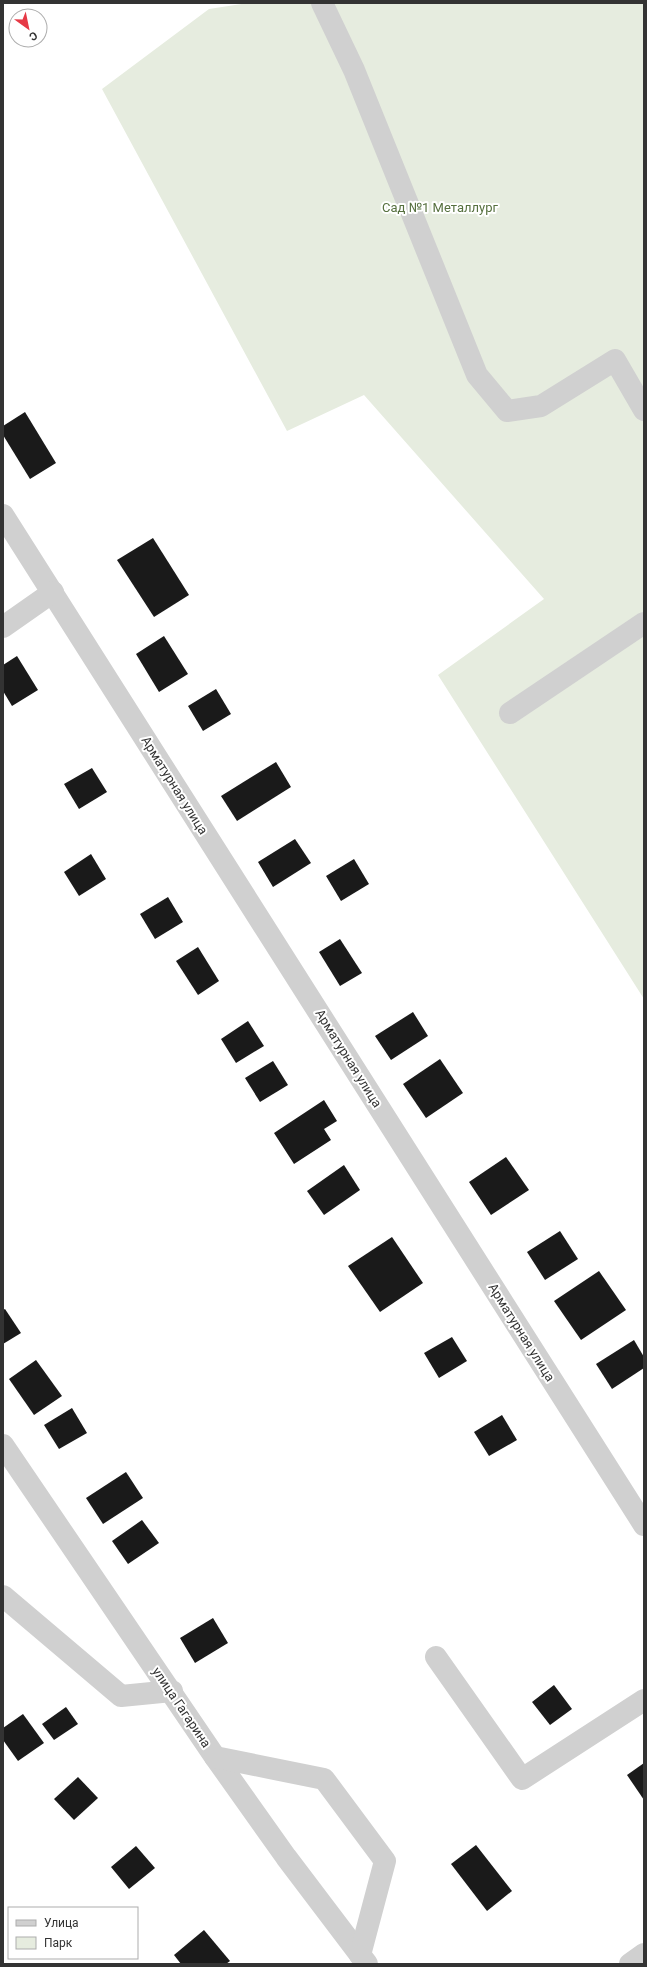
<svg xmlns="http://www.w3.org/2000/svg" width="647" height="1967" font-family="Roboto,sans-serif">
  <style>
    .green { fill: #e6ecdf }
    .building { fill: #1a1a1a }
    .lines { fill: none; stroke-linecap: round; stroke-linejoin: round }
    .minor { stroke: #d0d0d0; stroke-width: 22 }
    .labels { text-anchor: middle; stroke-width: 4; stroke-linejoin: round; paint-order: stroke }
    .park-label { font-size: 13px; fill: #56703f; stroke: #fff }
    .street-label { font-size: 13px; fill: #333; stroke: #fff }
  </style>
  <rect width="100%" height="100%" fill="#fff"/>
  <polygon class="green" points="248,3 644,3 644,999 438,675 544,599 364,395 287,431 102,89 209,9"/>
  <g class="building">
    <polygon points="25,412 56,463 30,479 3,435 3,426"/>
    <polygon points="153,538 189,595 154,617 117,560"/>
    <polygon points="164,636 188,674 159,692 136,654"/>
    <polygon points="17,656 38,690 12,706 3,691 3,665"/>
    <polygon points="216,689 231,714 203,731 188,706"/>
    <polygon points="276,762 291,787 237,821 221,796"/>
    <polygon points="92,768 107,792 79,809 64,784"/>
    <polygon points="295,839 311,863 273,887 258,862"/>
    <polygon points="91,854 106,879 79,896 64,872"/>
    <polygon points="354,859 369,884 341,901 326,876"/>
    <polygon points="168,897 183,922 155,939 140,914"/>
    <polygon points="340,939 362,973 340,986 319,952"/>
    <polygon points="198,947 219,981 198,995 176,961"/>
    <polygon points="413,1012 428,1036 391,1060 375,1036"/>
    <polygon points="248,1021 264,1046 236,1063 221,1039"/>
    <polygon points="440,1059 463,1093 426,1118 403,1084"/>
    <polygon points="273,1061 288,1085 260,1102 245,1078"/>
    <polygon points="324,1100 337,1121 324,1129 331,1140 294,1164 274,1133"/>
    <polygon points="506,1157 529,1190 491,1215 469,1182"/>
    <polygon points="344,1165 360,1190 324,1215 307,1191"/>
    <polygon points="560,1231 578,1259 545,1280 527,1252"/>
    <polygon points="392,1237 423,1283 380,1312 348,1266"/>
    <polygon points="599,1271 626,1310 581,1340 554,1301"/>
    <polygon points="5,1309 21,1333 3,1344 3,1310"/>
    <polygon points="452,1337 467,1361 439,1378 424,1353"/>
    <polygon points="634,1340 644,1357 644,1368 612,1389 596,1364"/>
    <polygon points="36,1360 62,1396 34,1415 9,1379"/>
    <polygon points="72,1408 87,1433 59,1449 44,1425"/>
    <polygon points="502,1415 517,1440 489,1456 474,1432"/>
    <polygon points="126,1472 143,1498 103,1524 86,1498"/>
    <polygon points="142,1520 159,1543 128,1564 112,1541"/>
    <polygon points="213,1618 228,1643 195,1663 180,1638"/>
    <polygon points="554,1685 572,1709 550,1725 532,1702"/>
    <polygon points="66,1707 78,1724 54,1740 42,1724"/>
    <polygon points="23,1714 44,1743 18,1761 3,1740 3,1728"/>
    <polygon points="644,1763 644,1800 627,1775"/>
    <polygon points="78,1777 98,1798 74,1820 54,1799"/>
    <polygon points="476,1845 512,1891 487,1911 451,1864"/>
    <polygon points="136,1846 155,1868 129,1889 111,1867"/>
    <polygon points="204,1930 230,1961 226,1964 181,1964 174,1955"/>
  </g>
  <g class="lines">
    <g class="minor">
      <polyline points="322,3 354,70 477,375 507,411 541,406 615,360 644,410"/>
      <polyline points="3,515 644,1525"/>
      <polyline points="3,627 53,592"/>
      <polyline points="510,713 644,623"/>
      <polyline points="3,1445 215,1757 286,1857 367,1964"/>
      <polyline points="3,1596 121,1696 172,1691"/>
      <polyline points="436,1657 522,1779 644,1700"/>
      <polyline points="215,1757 324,1779 385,1861 360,1955"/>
      <polyline points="630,1964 644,1954"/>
    </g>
  </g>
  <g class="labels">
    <g class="park-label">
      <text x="440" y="212">Сад №1 Металлург</text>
    </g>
    <g class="street-label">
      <text transform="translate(175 785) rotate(58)" y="5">Арматурная улица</text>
      <text transform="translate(349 1058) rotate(58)" y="5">Арматурная улица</text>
      <text transform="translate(522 1332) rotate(58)" y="5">Арматурная улица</text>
      <text transform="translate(182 1707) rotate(56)" y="5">улица Гагарина</text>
    </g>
  </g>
  <rect width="647" height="1967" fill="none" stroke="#333333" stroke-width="8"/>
  <rect x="8" y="1907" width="130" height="52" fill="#ffffff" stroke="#adadad"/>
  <rect x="16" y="1920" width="20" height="6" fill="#d0d0d0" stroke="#adadad"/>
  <text x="44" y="1927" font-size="12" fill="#333333">Улица</text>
  <rect x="16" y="1937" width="20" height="12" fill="#e6ecdf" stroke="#adadad"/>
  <text x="44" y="1947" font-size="12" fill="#333333">Парк</text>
  <g transform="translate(28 28) rotate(147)"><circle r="19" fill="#ffffff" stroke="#adadad"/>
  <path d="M0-3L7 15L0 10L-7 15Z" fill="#e63946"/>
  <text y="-6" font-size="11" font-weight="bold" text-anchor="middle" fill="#333333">С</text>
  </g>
</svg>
